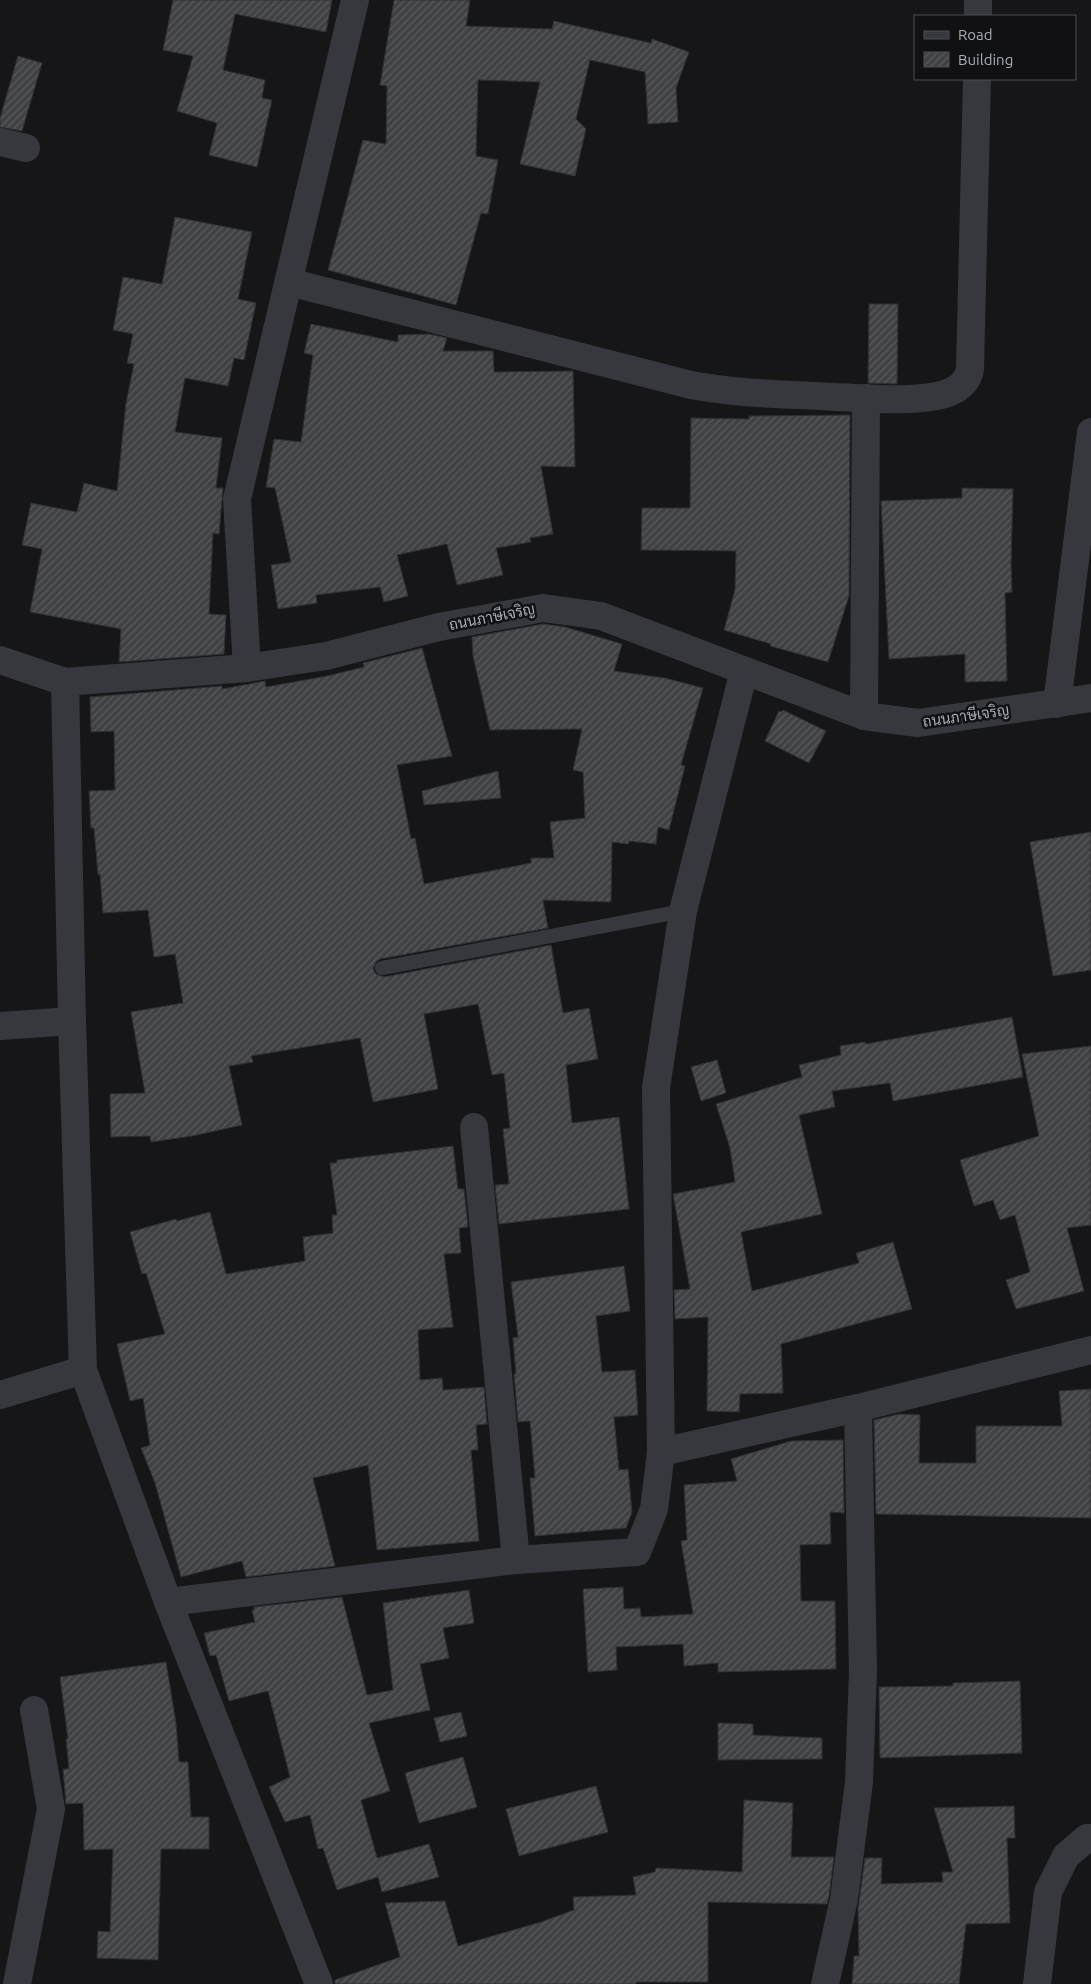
<svg xmlns="http://www.w3.org/2000/svg" width="1091" height="1984" font-family="Ubuntu,Sarabun,sans-serif">
  <style>
    .building { fill: url(#building-hatch); stroke: #303034 }
    .lines { fill: none; stroke-linecap: round; stroke-linejoin: round }
    .service { stroke: #37383d; stroke-width: 14 }
    .minor { stroke: #37383d; stroke-width: 28 }
    .labels { text-anchor: middle; stroke-width: 5; stroke-linejoin: round; paint-order: stroke }
    .street-label { font-size: 15px; fill: #a8adb8; stroke: #111113 }
  </style>
  <defs>
    <pattern id="building-hatch" width="6" height="6" patternUnits="userSpaceOnUse" patternTransform="scale(1.25)"><rect width="6" height="6" fill="#404145"/><path d="M-1 1l2-2M0 6l6-6M5 7l2-2" fill="none" stroke="#595a5e"/></pattern>
  </defs>
  <rect width="100%" height="100%" fill="#161618"/>
  <g class="building">
    <polygon points="173,0 332,0 326,32 235,14 223,70 265,80 262,98 272,100 257,167 209,155 217,123 177,111 193,56 163,50"/>
    <polygon points="394,0 470,0 466,26 552,29 554,21 651,43 652,39 689,52 676,88 678,122 648,124 645,72 590,60 576,119 586,129 575,176 520,164 540,82 478,80 476,156 498,160 488,214 481,213 456,305 328,270 363,140 386,144 387,86 380,85"/>
    <polygon points="18,56 42,63 22,131 0,127 0,118"/>
    <polygon points="175,217 252,232 238,299 256,303 244,360 234,358 228,386 185,378 175,432 222,438 216,488 223,488 219,534 213,533 209,614 226,615 224,654 119,662 121,629 30,612 42,549 22,545 31,503 77,512 84,483 117,491 126,403 134,364 127,363 133,334 113,330 123,277 162,284"/>
    <polygon points="869,304 898,304 897,384 868,383"/>
    <polygon points="311,324 398,342 398,335 429,334 447,338 443,351 493,351 494,372 573,371 575,467 541,466 553,534 530,538 531,542 496,548 503,575 457,585 447,544 397,555 408,596 384,602 380,587 316,595 317,603 278,609 271,565 291,562 275,488 266,487 274,439 301,442 313,355 304,353"/>
    <polygon points="850,415 849,596 828,662 770,646 771,644 724,630 735,590 736,551 641,550 642,508 690,508 691,418 749,419 749,416"/>
    <polygon points="962,488 1013,489 1011,564 1012,592 1005,593 1007,681 965,682 965,654 889,659 881,501 962,498"/>
    <polygon points="543,624 565,627 622,644 614,671 665,678 703,688 681,765 685,766 669,830 658,827 656,844 629,841 628,844 612,842 611,902 543,900 548,928 380,959 376,962 373,969 376,974 384,977 551,945 563,1013 589,1008 598,1059 566,1065 572,1123 619,1117 629,1209 499,1224 495,1185 509,1184 503,1129 510,1128 504,1073 492,1075 478,1004 424,1014 438,1089 373,1102 360,1038 251,1056 253,1062 229,1066 242,1125 192,1136 151,1142 150,1136 111,1137 110,1094 145,1093 131,1012 183,1003 175,954 154,957 148,910 103,913 100,874 98,875 94,828 91,828 89,791 115,790 114,731 91,732 90,697 222,686 222,689 265,681 266,687 327,676 364,667 363,663 422,648 452,756 397,765 411,839 415,838 424,884 531,863 531,858 554,858 550,822 585,818 583,772 573,770 582,729 490,730 473,656 472,637"/>
    <polygon points="783,710 826,731 809,763 765,741 779,711 781,712"/>
    <polygon points="498,771 501,798 424,805 422,791"/>
    <polygon points="1091,832 1091,970 1053,976 1030,842"/>
    <polygon points="1012,1017 1023,1077 893,1101 890,1083 832,1091 835,1107 799,1115 822,1214 741,1232 752,1291 859,1263 856,1253 893,1242 912,1309 781,1344 783,1393 740,1394 739,1412 707,1411 708,1317 675,1319 674,1290 690,1289 673,1194 735,1182 730,1148 716,1104 802,1077 799,1065 841,1055 840,1046 865,1042 866,1044"/>
    <polygon points="1091,1046 1091,1225 1067,1228 1084,1291 1016,1309 1006,1280 1030,1272 1015,1215 1000,1220 993,1200 974,1206 960,1160 1039,1136 1022,1054"/>
    <polygon points="717,1060 726,1093 701,1101 691,1067"/>
    <polygon points="453,1146 458,1189 464,1189 468,1227 459,1228 461,1253 444,1254 453,1327 418,1330 420,1380 442,1378 443,1390 484,1387 487,1424 476,1425 478,1450 471,1450 479,1541 377,1550 368,1465 313,1478 335,1566 246,1577 242,1561 181,1577 155,1483 141,1448 150,1445 143,1398 130,1401 117,1344 165,1334 146,1273 142,1274 130,1232 176,1219 177,1221 210,1212 226,1274 305,1261 303,1237 333,1233 332,1215 337,1215 330,1163 337,1163 337,1160"/>
    <polygon points="624,1266 630,1311 596,1316 602,1372 635,1370 638,1415 614,1417 619,1470 628,1469 632,1512 626,1528 535,1536 530,1478 535,1478 530,1421 518,1422 514,1374 516,1374 513,1338 518,1337 511,1282"/>
    <polygon points="1091,1389 1091,1518 876,1514 874,1420 899,1414 920,1415 919,1463 976,1463 976,1426 1062,1426 1059,1391"/>
    <polygon points="843,1440 844,1513 830,1512 831,1544 800,1545 801,1601 835,1601 836,1669 718,1672 718,1663 684,1666 683,1644 616,1647 617,1670 588,1672 583,1589 623,1587 624,1609 640,1608 641,1617 693,1614 681,1541 687,1540 684,1485 737,1481 731,1459 791,1441"/>
    <polygon points="469,1590 474,1623 443,1628 449,1658 420,1664 430,1710 369,1723 390,1791 361,1800 377,1858 429,1844 439,1877 382,1892 378,1877 337,1890 323,1848 318,1849 310,1815 285,1822 269,1787 290,1777 268,1691 229,1701 216,1655 210,1656 204,1633 255,1622 252,1610 254,1610 254,1607 342,1597 367,1695 393,1690 383,1603"/>
    <polygon points="166,1662 176,1723 179,1762 188,1762 191,1817 209,1817 209,1849 161,1849 158,1960 97,1958 98,1931 110,1932 113,1849 84,1850 83,1803 66,1804 63,1769 69,1769 66,1739 68,1739 60,1677"/>
    <polygon points="1020,1681 1022,1753 880,1758 879,1687 953,1686 953,1683"/>
    <polygon points="461,1712 467,1736 440,1742 434,1718"/>
    <polygon points="718,1723 753,1724 753,1735 822,1738 822,1759 718,1760"/>
    <polygon points="463,1757 477,1807 419,1823 405,1773"/>
    <polygon points="596,1786 608,1832 519,1856 506,1809"/>
    <polygon points="744,1800 793,1803 791,1857 834,1857 829,1896 827,1904 708,1902 708,1982 636,1982 636,1984 335,1984 335,1980 400,1957 385,1903 445,1901 458,1946 541,1922 574,1910 573,1897 636,1895 633,1877 655,1872 656,1868 742,1872"/>
    <polygon points="1014,1806 1015,1838 1007,1838 1010,1923 966,1924 959,1984 852,1984 854,1956 859,1956 858,1909 865,1858 882,1858 881,1884 943,1882 942,1872 953,1872 934,1808"/>
  </g>
  <g class="lines">
    <polyline class="service" points="382,968 683,911"/>
    <g class="minor">
      <polyline points="978,16 978,0"/>
      <polyline points="0,142 26,148"/>
      <path d="M 289,282 L 691,385 C 738,394 787,394 835,397 C 867,398 914,403 945,394 C 958,390 968,382 970,369 L 977,79"/>
      <polyline points="0,660 65,682 247,668 326,656 439,627 543,608 601,616 864,716 918,723 1091,698"/>
      <polyline points="247,668 237,499 355,0"/>
      <polyline points="65,682 72,1021 83,1370 168,1602 319,1984"/>
      <polyline points="1057,704 1091,432"/>
      <polyline points="864,716 866,398"/>
      <polyline points="0,1026 72,1021"/>
      <polyline points="474,1127 516,1560"/>
      <polyline points="0,1395 83,1370"/>
      <polyline points="661,1452 858,1408 1091,1350"/>
      <polyline points="168,1602 516,1560 637,1552 654,1509 661,1452 656,1088 683,911 744,671"/>
      <polyline points="17,1984 51,1809 34,1710"/>
      <polyline points="825,1984 844,1899 859,1782 863,1671 858,1408"/>
      <polyline points="1037,1984 1048,1892 1066,1856 1087,1838 1091,1838"/>
    </g>
  </g>
  <g class="labels">
    <g class="street-label">
      <text transform="translate(492 617) rotate(-11)" y="5">ถนนภาษีเจริญ</text>
      <text transform="translate(966 716) rotate(-8)" y="5">ถนนภาษีเจริญ</text>
    </g>
  </g>
  <rect x="914" y="15" width="162" height="65" fill="#111113" stroke="#4d4f55"/>
  <rect x="924" y="31" width="25" height="8" fill="#37383d" stroke="#4d4f55"/>
  <text x="958" y="40" font-size="15" fill="#a8adb8">Road</text>
  <rect x="924" y="52" width="25" height="15" fill="url(#building-hatch)" stroke="#4d4f55"/>
  <text x="958" y="65" font-size="15" fill="#a8adb8">Building</text>
</svg>
